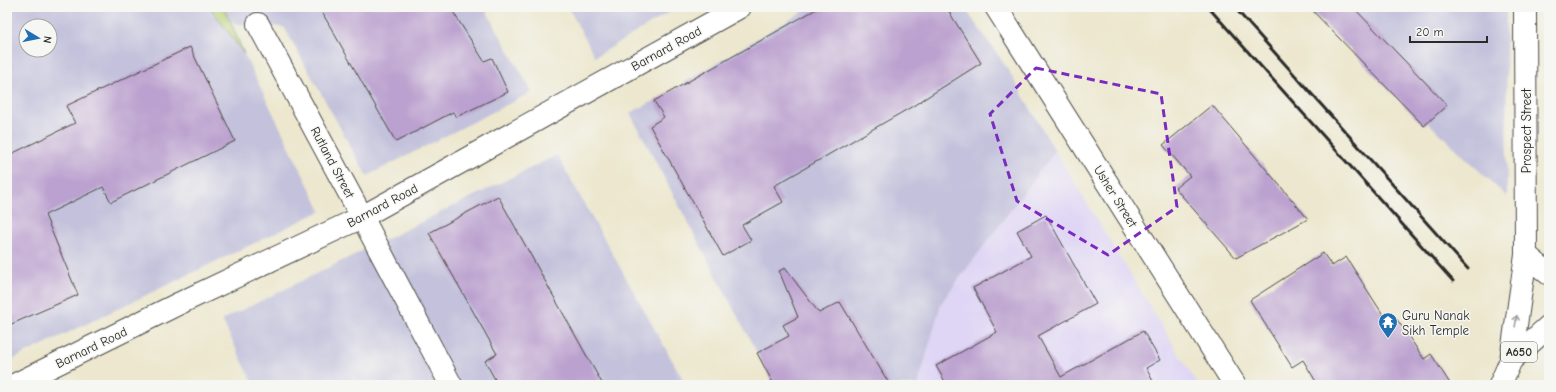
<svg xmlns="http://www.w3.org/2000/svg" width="1556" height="392" font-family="'Comic Neue',sans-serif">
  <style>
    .built { fill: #dfd5f5 }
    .industrial { fill: #c3c1db; fill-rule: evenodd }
    .green { fill: #b7cf73; stroke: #717d4f }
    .building { fill: #bba1cf }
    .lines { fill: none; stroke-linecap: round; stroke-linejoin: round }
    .minor-casing { stroke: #484743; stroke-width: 24 }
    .major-casing { stroke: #484743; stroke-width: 24 }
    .minor { stroke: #fff; stroke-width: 22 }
    .major { stroke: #fff; stroke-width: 22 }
    .rail { stroke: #2b2b2b; stroke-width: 3 }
    .oneway { stroke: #a0a0a0 }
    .marked { fill: none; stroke: #7b2cbf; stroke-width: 3; stroke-dasharray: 8 5; stroke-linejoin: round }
    .labels { text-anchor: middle; stroke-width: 3; stroke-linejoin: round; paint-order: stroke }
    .shield { fill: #f6f6f2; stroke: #686867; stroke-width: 1 }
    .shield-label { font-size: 12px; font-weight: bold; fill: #2b2b2b }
    .street-label { font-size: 13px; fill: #2b2b2b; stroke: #f6f6f2 }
    .poi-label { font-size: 13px; fill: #2b2b2b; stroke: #f6f6f2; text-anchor: start }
  </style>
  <rect width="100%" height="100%" fill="#f6f6f2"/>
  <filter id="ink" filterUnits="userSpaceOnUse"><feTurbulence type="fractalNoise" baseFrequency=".025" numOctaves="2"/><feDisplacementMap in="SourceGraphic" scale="8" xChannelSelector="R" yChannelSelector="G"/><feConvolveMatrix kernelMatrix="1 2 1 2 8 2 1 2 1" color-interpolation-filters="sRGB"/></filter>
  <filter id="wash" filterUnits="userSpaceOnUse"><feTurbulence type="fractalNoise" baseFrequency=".012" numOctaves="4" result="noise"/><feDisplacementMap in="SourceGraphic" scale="16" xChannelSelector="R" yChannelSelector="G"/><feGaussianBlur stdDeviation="0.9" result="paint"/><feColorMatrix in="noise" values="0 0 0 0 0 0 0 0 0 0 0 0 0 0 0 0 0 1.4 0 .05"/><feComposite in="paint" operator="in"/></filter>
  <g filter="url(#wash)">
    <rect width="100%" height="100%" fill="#ece7ce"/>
    <polygon class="built" points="1055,151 1198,385 918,385 941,303"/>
    <g class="industrial">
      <path d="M 7,7 L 210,7 L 244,54 L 321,211 L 7,362 ZM 26,26 L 50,26 L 50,50 L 26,50 Z"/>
      <polygon points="223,7 484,7 532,92 367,176 284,27 231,23"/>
      <polygon points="568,7 678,7 595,57"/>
      <polygon points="810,7 964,7 1007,68 1055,151 941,303 918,385 774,385 630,113 654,101"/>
      <polygon points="1306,7 1506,7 1507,197"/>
      <polygon points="557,155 686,385 254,385 222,320"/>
    </g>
    <polygon class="green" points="210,7 223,7 231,23 244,54"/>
    <g id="blocks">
      <g class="building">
        <polygon points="319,7 450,7 484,61 492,58 508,92 456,117 453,112 396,142"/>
        <polygon points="820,7 946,7 981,63 913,106 774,186 783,202 742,225 751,240 723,256 650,126 664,117 654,101"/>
        <polygon points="1309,7 1353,7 1447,105 1424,126"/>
        <polygon points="190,47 235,141 111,202 103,187 45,215 78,295 7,326 7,156 75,123 66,106"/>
        <polygon points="1212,105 1308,219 1236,258 1175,188 1190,176 1163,145"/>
        <polygon points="498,196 565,317 603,385 498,385 485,361 497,354 429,233"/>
        <polygon points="1046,215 1096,304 1038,336 1061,377 1143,331 1160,360 1146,368 1155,385 947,385 936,366 997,332 973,288 1031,256 1017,231"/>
        <polygon points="1323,253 1332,266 1346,257 1389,324 1396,318 1424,359 1431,354 1451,385 1318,385 1303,360 1292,367 1250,300"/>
        <polygon points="785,268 819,313 840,302 890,385 774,385 757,353 789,336 783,325 798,317 779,271"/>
      </g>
    </g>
  </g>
  <g filter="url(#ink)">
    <use href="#blocks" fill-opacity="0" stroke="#484743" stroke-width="1"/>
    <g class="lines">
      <g class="minor-casing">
        <g id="minor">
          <polyline points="996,7 1235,385"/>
          <polyline points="258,24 362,217 451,385"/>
          <polyline points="1526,255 1549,274"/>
          <polyline points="1511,360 1526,255 1525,7"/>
          <polyline points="14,385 178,304 362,217 740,7"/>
        </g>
      </g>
      <g class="major-casing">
        <polyline id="major" points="1500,385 1511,360 1549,326"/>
      </g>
      <use href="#minor" class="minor"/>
      <use href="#major" class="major"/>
      <g class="rail">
        <polyline points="1208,7 1453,281"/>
        <polyline points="1234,7 1468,269"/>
      </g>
    </g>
    <defs><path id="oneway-shaft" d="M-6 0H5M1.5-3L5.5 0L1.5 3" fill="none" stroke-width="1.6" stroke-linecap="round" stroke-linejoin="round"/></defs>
    <use class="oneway" href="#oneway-shaft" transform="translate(1516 321) rotate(-82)"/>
  </g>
  <path class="marked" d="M 1036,68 L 1161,94 L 1177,207 L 1108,255 L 1017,201 L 990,114 Z"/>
  <defs>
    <g id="temple-pin" transform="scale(1)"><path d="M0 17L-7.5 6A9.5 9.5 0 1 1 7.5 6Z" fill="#1f6fb2" stroke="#f6f6f2"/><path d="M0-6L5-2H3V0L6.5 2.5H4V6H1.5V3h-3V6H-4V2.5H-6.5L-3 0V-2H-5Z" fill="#fff"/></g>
  </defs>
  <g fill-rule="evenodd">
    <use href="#temple-pin" x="1388" y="322"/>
  </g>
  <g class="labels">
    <rect class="shield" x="1501" y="342" width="36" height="20" rx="3"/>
    <g class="shield-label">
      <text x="1519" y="356">A650</text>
    </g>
    <g class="street-label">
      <text transform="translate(666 48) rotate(-29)" y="5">Barnard Road</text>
      <text transform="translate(1526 131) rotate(-90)" y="5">Prospect Street</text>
      <text transform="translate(333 162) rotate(62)" y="5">Rutland Street</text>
      <text transform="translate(1116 196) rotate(58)" y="5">Usher Street</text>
      <text transform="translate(382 205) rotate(-28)" y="5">Barnard Road</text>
      <text transform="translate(91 347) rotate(-26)" y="5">Barnard Road</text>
    </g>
    <g class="poi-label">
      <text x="1402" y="320">Guru Nanak<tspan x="1402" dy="15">Sikh Temple</tspan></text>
    </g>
  </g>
  <rect width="1556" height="392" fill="none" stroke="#f6f6f2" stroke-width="24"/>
  <g transform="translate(38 38) rotate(100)"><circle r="19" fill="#f6f6f2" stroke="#a5a5a2"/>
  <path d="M0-3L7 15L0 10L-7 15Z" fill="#1f6fb2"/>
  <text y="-6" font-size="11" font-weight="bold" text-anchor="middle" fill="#2b2b2b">N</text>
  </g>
  <path d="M1410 36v6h77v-6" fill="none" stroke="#2b2b2b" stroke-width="2"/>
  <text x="1416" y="36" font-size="12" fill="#2b2b2b" stroke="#f6f6f2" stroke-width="3" paint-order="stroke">20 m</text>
</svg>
